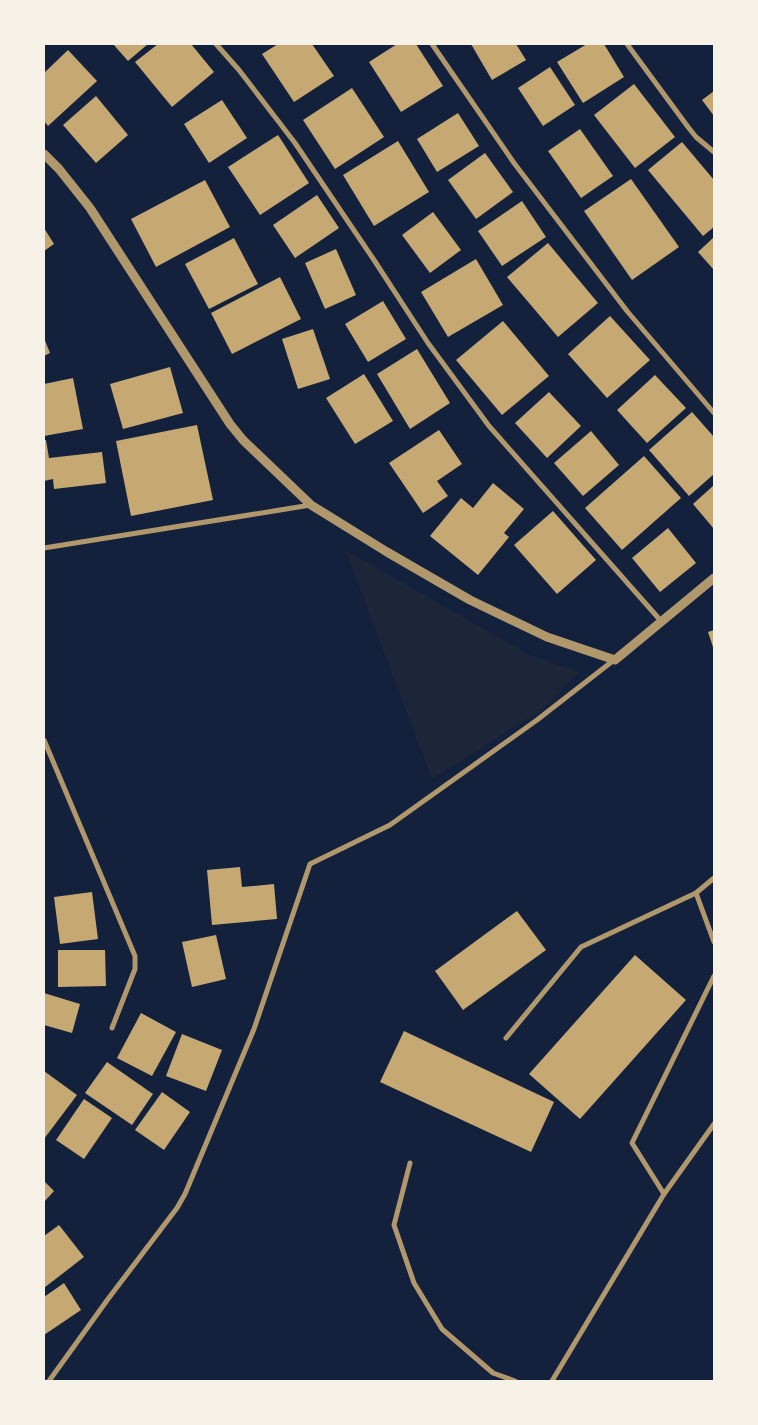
<svg xmlns="http://www.w3.org/2000/svg" width="758" height="1425" font-family="Raleway,sans-serif">
  <style>
    .green { fill: #1d2539 }
    .building { fill: #c6a872 }
    .lines { fill: none; stroke-linecap: round; stroke-linejoin: round }
    .minor { stroke: #b1986c; stroke-width: 5 }
    .tertiary { stroke: #b1986c; stroke-width: 9 }
  </style>
  <rect width="100%" height="100%" fill="#14213d"/>
  <polygon class="green" points="345,550 530,655 579,672 543,709 432,779"/>
  <g class="building">
    <polygon points="113,44 148,44 128,61"/>
    <polygon points="158,44 191,44 214,72 172,107 135,62"/>
    <polygon points="278,44 312,44 334,76 294,102 262,54"/>
    <polygon points="397,44 416,44 443,86 401,112 369,62"/>
    <polygon points="471,44 516,44 526,60 492,80"/>
    <polygon points="587,44 604,44 624,77 583,103 557,62"/>
    <polygon points="68,50 97,81 48,126 44,121 44,73"/>
    <polygon points="550,67 575,105 543,126 518,88"/>
    <polygon points="634,84 675,137 635,168 594,115"/>
    <polygon points="352,88 384,137 335,169 303,120"/>
    <polygon points="714,91 714,116 702,100"/>
    <polygon points="96,96 128,135 96,163 63,125"/>
    <polygon points="222,100 247,138 209,163 184,124"/>
    <polygon points="458,113 479,146 437,172 417,139"/>
    <polygon points="580,129 613,176 581,198 548,151"/>
    <polygon points="278,135 309,183 260,215 228,167"/>
    <polygon points="398,141 429,192 374,226 343,175"/>
    <polygon points="682,142 714,180 714,227 703,236 648,170"/>
    <polygon points="485,153 513,192 476,219 448,180"/>
    <polygon points="631,179 679,247 632,280 584,211"/>
    <polygon points="205,180 230,227 156,267 131,219"/>
    <polygon points="317,195 339,228 295,258 273,225"/>
    <polygon points="522,201 546,237 502,266 478,231"/>
    <polygon points="433,212 461,250 430,273 402,235"/>
    <polygon points="44,228 54,244 44,251"/>
    <polygon points="714,237 714,270 698,252"/>
    <polygon points="234,238 258,284 209,309 185,264"/>
    <polygon points="548,243 598,303 558,337 507,277"/>
    <polygon points="336,249 356,295 325,309 305,263"/>
    <polygon points="476,259 503,305 448,337 421,292"/>
    <polygon points="280,277 301,319 232,354 211,313"/>
    <polygon points="383,301 406,339 368,362 345,324"/>
    <polygon points="610,316 650,360 607,398 568,354"/>
    <polygon points="503,321 549,376 502,415 456,360"/>
    <polygon points="313,329 330,379 298,389 282,339"/>
    <polygon points="44,338 50,353 44,356"/>
    <polygon points="417,349 450,403 410,429 377,374"/>
    <polygon points="170,367 183,413 123,429 110,384"/>
    <polygon points="364,374 393,421 355,444 326,398"/>
    <polygon points="655,375 686,408 647,443 617,410"/>
    <polygon points="73,378 83,429 44,436 44,384"/>
    <polygon points="549,392 581,426 547,458 515,423"/>
    <polygon points="692,412 714,437 714,474 689,496 649,450"/>
    <polygon points="197,425 213,500 131,516 116,441"/>
    <polygon points="439,430 462,464 437,481 448,496 423,513 389,463"/>
    <polygon points="591,431 619,465 583,496 554,463"/>
    <polygon points="44,440 46,440 49,458 102,452 106,483 54,489 53,479 44,481"/>
    <polygon points="644,456 681,498 622,550 585,508"/>
    <polygon points="493,483 524,509 504,533 509,537 478,575 430,536 461,498 473,508"/>
    <polygon points="714,485 714,529 693,504"/>
    <polygon points="553,511 596,560 557,594 514,545"/>
    <polygon points="668,528 696,563 660,592 632,558"/>
    <polygon points="714,630 714,650 708,632"/>
    <polygon points="240,867 242,887 274,884 277,919 212,925 207,870"/>
    <polygon points="92,892 98,939 60,944 54,897"/>
    <polygon points="517,911 546,950 463,1010 435,971"/>
    <polygon points="216,935 226,979 192,987 182,942"/>
    <polygon points="58,950 105,950 106,986 58,987"/>
    <polygon points="635,955 686,1000 580,1119 529,1074"/>
    <polygon points="44,993 80,1004 72,1033 44,1025"/>
    <polygon points="141,1013 176,1032 152,1076 117,1058"/>
    <polygon points="404,1031 554,1102 531,1152 380,1082"/>
    <polygon points="182,1034 222,1050 206,1091 166,1076"/>
    <polygon points="107,1062 153,1094 132,1125 85,1093"/>
    <polygon points="44,1071 77,1095 44,1139"/>
    <polygon points="162,1092 190,1112 164,1150 135,1130"/>
    <polygon points="84,1099 112,1118 84,1159 56,1140"/>
    <polygon points="44,1181 54,1191 44,1202"/>
    <polygon points="59,1225 84,1257 44,1288 44,1236"/>
    <polygon points="64,1283 81,1310 44,1335 44,1297"/>
  </g>
  <g class="lines">
    <g class="minor">
      <polyline points="216,44 239,70 295,143 374,260 428,343 489,426 661,621"/>
      <polyline points="432,44 514,163 627,311 714,413"/>
      <polyline points="627,44 688,127 696,137 714,152"/>
      <polyline points="44,548 311,505"/>
      <polyline points="44,740 135,956 135,969 112,1028"/>
      <polyline points="696,893 714,878"/>
      <polyline points="506,1038 581,947 696,893 714,942"/>
      <polyline points="410,1163 394,1225 414,1283 442,1329 493,1373 515,1381"/>
      <polyline points="664,1194 632,1143 714,976"/>
      <polyline points="49,1381 108,1299 177,1208 185,1194 254,1029 310,864 390,825 537,720 614,660"/>
      <polyline points="552,1381 664,1194 714,1124"/>
    </g>
    <polyline class="tertiary" points="44,154 59,169 90,208 230,424 243,440 311,505 387,552 470,600 547,637 615,660 714,578"/>
  </g>
  <rect width="758" height="1425" fill="none" stroke="#f6f1e7" stroke-width="90"/>
</svg>
